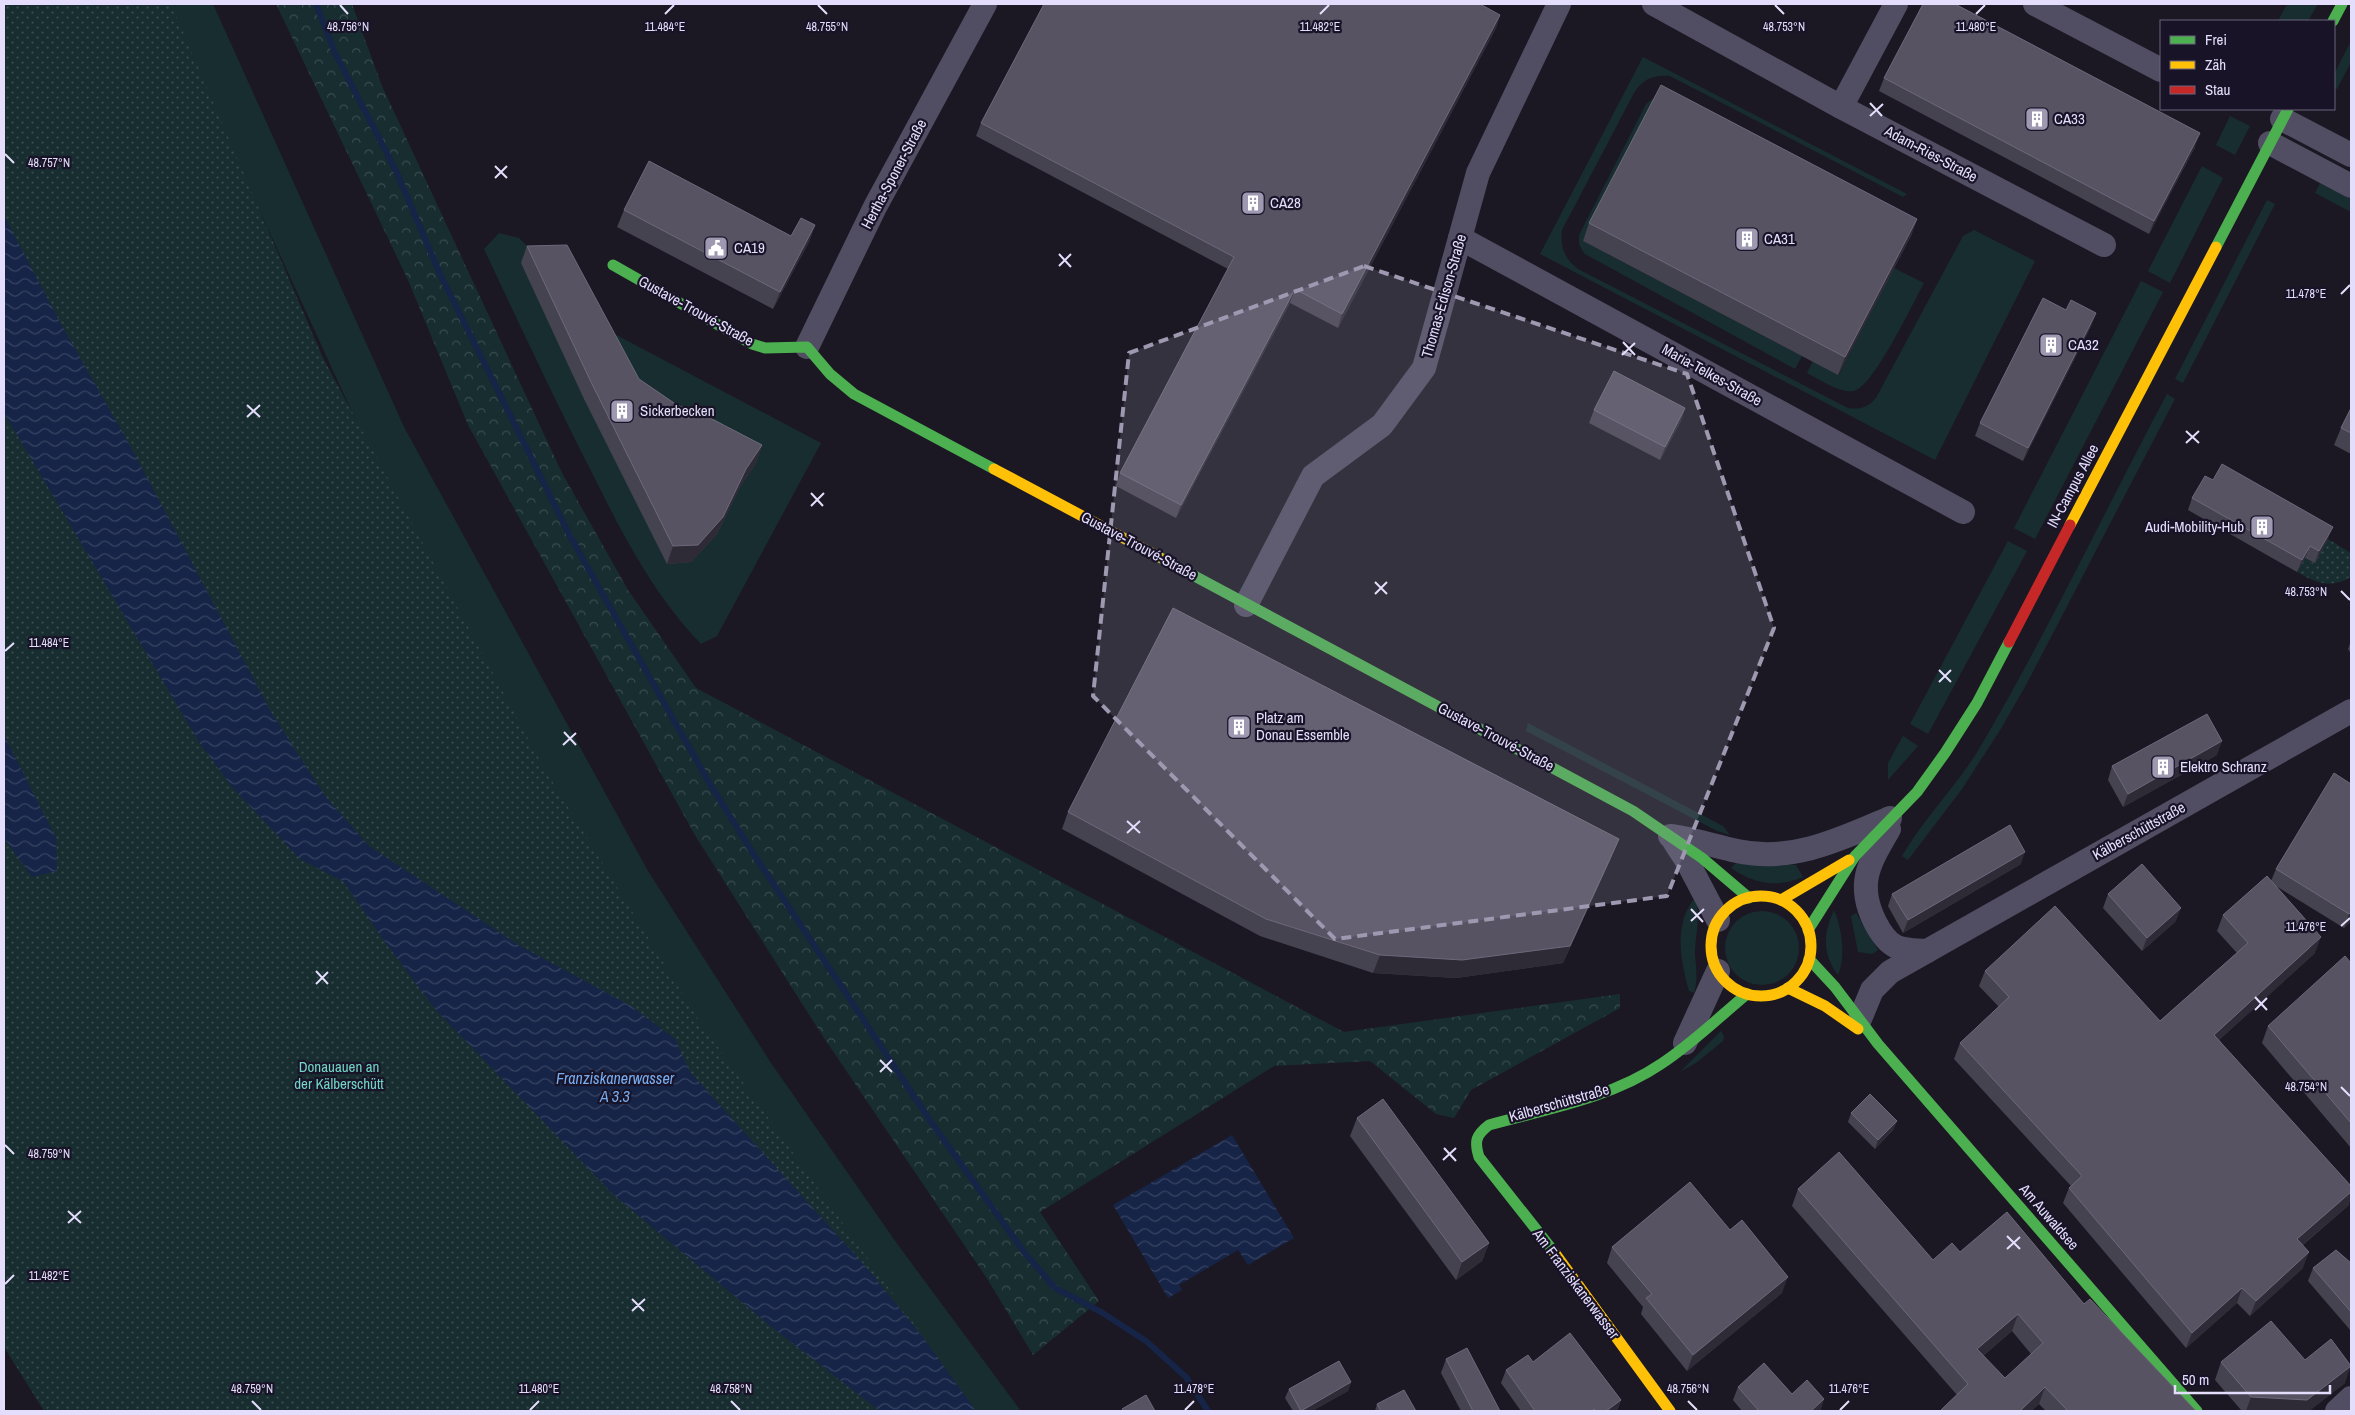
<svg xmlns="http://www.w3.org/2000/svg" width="2355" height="1415" font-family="'Archivo Narrow',sans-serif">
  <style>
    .grass { fill: #182d30 }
    .forest { fill: url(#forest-crowns) }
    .park { fill: url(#park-dots) }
    .water { fill: url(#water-waves) }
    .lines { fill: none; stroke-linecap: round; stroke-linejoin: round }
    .stream { stroke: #162447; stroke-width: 6 }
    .street { stroke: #514e63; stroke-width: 24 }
    .fast { stroke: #4caf50; stroke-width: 11 }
    .slow { stroke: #ffc107; stroke-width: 11 }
    .jam { stroke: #c62828; stroke-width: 11 }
    .wall { fill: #464351; fill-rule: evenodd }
    .shaded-wall { fill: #2e2b37 }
    .building { fill: #575363; stroke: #6d697b; fill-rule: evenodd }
    .marked { fill: #9e99b0; fill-opacity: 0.2; stroke: #9e99b0; stroke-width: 4; stroke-dasharray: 10 6; stroke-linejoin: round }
    .ticks { fill: none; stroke: #e4defc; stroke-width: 2 }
    .labels { text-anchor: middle; stroke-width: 4.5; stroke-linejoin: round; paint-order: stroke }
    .poi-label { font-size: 15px; fill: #e4defc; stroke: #191328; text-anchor: start }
    .street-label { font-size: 15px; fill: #e4defc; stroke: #191328 }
    .park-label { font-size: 15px; fill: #70d5c5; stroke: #191328 }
    .water-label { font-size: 16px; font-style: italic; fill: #77adf1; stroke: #191328 }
    .ticks-label { font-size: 12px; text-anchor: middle; fill: #e4defc; stroke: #191328; stroke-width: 4.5; stroke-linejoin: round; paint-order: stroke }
  </style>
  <defs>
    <pattern id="forest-crowns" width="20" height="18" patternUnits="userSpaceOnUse" patternTransform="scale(1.25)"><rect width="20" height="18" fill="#182d30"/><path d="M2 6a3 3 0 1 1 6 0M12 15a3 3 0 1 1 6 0" fill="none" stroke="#394b4f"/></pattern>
    <pattern id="park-dots" width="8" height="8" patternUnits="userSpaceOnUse" patternTransform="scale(1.25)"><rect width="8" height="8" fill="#182d30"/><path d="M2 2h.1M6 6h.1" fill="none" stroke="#394b4f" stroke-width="1.8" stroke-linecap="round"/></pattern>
    <pattern id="water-waves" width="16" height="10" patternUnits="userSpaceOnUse" patternTransform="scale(1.25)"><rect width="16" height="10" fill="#162447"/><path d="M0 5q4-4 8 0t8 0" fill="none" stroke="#384362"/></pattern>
  </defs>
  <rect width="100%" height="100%" fill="#1b1823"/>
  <g class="grass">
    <polygon points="165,4 213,4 404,427 648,871 771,1063 898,1245 1021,1411 976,1411 925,1340 867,1268 621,926 479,682 341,388"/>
    <polygon points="2287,4 2318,4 2308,21 2278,21"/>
    <polygon points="2351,41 2351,62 2337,89 2334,88 2334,74"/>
    <path d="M 1643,57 L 1907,194 L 1903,197 L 1670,76 C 1653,75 1643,79 1634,93 L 1562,230 C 1560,247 1564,258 1578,269 L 1848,408 C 1861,410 1868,407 1876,398 L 1963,236 L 1974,230 L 2035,261 L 1935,460 L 1540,254 Z"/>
    <path d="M 1659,94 L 1583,241 L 1802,356 L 1795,369 L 1585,254 C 1580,247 1577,242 1580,233 L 1646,104 Z"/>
    <polygon points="2230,116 2250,126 2235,155 2216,145"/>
    <polygon points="2202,166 2223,178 2170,283 2148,271"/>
    <polygon points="2320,183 2351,199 2351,212 2315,193"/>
    <polygon points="2267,200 2275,204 2183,383 2175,379"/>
    <path d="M 499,233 L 519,238 L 566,284 L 607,330 L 821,443 L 717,636 L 701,644 C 651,592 620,529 588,465 C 552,394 518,321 484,249 Z"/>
    <path d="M 1894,268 L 1924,283 C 1914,301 1872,390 1853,391 C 1839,393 1819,379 1807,373 L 1813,361 L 1839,374 Z"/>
    <polygon points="2141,281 2163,292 2035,539 2014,528"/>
    <path d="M 2167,394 L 2175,399 L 2026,685 L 2002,727 L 1962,789 L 1908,860 L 1902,856 C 1924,818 1956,787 1979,749 C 2047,634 2104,512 2167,394 Z"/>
    <polygon points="2008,541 2027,551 1928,734 1910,724"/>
    <polygon points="1528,723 1723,826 1730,835 1717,831 1526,731"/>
    <polygon points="1903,736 1918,746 1888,780 1888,763"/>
    <path d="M 1739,860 L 1796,865 L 1803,877 C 1777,888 1754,884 1731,868 Z"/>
    <path d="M 1695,898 C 1701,917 1696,931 1695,950 C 1695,966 1699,976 1694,993 L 1689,991 C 1681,962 1673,923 1695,898 Z"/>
    <path d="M 1834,910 C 1842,929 1846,956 1838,975 C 1822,953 1823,934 1834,910 Z"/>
    <circle cx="1762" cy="948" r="37"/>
    <polygon points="1856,913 1878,950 1872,954 1858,952 1851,916"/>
    <polygon points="1721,1031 1724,1037 1723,1041 1696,1063 1680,1072"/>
  </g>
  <polygon class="forest" points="276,4 352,4 382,86 562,473 628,590 696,688 1344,1032 1620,994 1620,1008 1471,1090 1454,1118 1436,1114 1370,1061 1274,1066 1040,1212 1099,1301 1033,1355 988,1280 824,1038 696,837 468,425 408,280"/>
  <g class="park">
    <polygon points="4,4 171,4 323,358 544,768 698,1019 976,1411 44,1411 4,1347"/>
    <path d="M 2328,539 L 2351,553 L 2351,577 C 2330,589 2317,583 2297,572 L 2305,558 L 2314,563 Z"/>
  </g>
  <g class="water">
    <polygon points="4,216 61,324 133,451 271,712 325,796 369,846 520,946 631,1006 675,1039 690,1072 867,1268 925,1340 976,1411 880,1411 769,1325 614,1195 436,1010 382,938 344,882 300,859 232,787 199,742 4,413"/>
    <polygon points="4,735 56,838 57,871 32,877 4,838"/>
    <polygon points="1232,1135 1294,1238 1248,1265 1238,1250 1179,1285 1182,1290 1168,1298 1113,1205"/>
  </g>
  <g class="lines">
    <polyline class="stream" points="316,4 335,53 396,171 440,274 570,536 707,779 749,847 931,1122 1024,1252 1055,1288 1101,1312 1146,1341 1186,1377 1208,1411"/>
    <g class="street">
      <polyline points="1654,4 1841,107 2104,245"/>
      <polyline points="2035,4 2161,70"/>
      <polyline points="1841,107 1896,4"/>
      <polyline points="2282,119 2351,155"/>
      <polyline points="2270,143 2351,186"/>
      <polyline points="1460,238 1963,512"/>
      <polyline points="807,347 875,207 985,4"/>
      <polyline points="1246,605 1313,476 1382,425 1424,368 1478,173 1559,4"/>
      <path d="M 1889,829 C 1869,863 1856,884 1875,922 C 1889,949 1898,950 1927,951"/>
      <path d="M 1670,836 C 1693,839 1714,846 1737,851 C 1792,863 1841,839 1890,818"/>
      <polyline points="1674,841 1687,861 1718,920"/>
      <polyline points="1860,1019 1872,990 1890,972 2351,711"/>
      <polyline points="1685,1043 1718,971"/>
      <polyline points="2337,1411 2351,1398"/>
    </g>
    <g class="fast">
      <polyline points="2333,21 2342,4"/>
      <polyline points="2216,247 2288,109"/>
      <polyline points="613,265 752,344 765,348 807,347 830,374 854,394 994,469"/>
      <polyline points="1159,557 1633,811 1702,858 1749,898"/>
      <polyline points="1808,930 1855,856 1917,792 1945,753 1977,703 2009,642"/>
      <polyline points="1809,959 1835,987 1878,1044 2197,1411"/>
      <path d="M 1554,1252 L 1479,1157 C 1474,1141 1476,1135 1489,1125 C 1547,1109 1611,1098 1661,1064 C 1692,1044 1719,1017 1747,994"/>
    </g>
    <g class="slow">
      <polyline points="994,469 1159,557"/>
      <polyline points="2070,525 2216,247"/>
      <circle cx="1761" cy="946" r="50"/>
      <polyline points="1781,900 1849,860"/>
      <polyline points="1788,988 1825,1006 1858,1029"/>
      <polyline points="1554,1252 1670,1411"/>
    </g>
    <polyline class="jam" points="2009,642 2070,525"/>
  </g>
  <g class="wall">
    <polygon points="1500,15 1496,28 1338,328 1290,303 1176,518 1116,486 1120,473 1228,269 976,136 981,123"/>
    <polygon points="1884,78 2195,147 2149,234 1879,91"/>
    <polygon points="624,210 791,236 815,225 809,242 773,309 617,227"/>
    <polygon points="1917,219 1911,236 1838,375 1583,241 1589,223"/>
    <polygon points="527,246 639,379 677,405 762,445 756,463 740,487 717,534 691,562 667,564 584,399 521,263"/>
    <polygon points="2066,310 2096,313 2091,326 2023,461 1975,436 1980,423"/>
    <polygon points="1685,408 1681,421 1660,460 1589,423 1594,410"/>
    <polygon points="2351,408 2351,454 2334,445 2341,428"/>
    <polygon points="2213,480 2328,539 2315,563 2305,558 2297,572 2188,510 2192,498"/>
    <polygon points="2351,641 2351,654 2348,649"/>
    <polygon points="2217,755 2123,807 2108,780 2112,766"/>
    <polygon points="2351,784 2351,921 2344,928 2276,886 2315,953 2219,1040 2349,1205 2303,1245 2303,1268 2250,1316 2237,1303 2186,1348 2063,1203 2069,1188 2071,1186 1954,1059 1960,1043 1999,1007 1979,986 1985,971 2160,1021 2237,953 2217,931 2223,915 2271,881 2276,869"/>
    <polygon points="1068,812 1612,856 1563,963 1456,978 1373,973 1260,936 1062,829"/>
    <polygon points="2021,864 1903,933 1888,906 1892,894"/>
    <polygon points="2108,894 2176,921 2142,951 2103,908"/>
    <polygon points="2351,963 2351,1148 2262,1043 2268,1026"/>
    <polygon points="1851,1113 1897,1121 1893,1130 1875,1149 1848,1122"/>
    <polygon points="1357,1118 1489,1243 1482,1261 1456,1280 1350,1136"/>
    <path d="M 1798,1189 L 1933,1260 L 1960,1252 L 2084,1304 L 2196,1411 L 2046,1411 L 2039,1404 L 2031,1411 L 1940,1411 L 1957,1395 L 1792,1206 ZM 2012,1331 L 2031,1354 L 2005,1378 L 1983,1356 Z"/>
    <polygon points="1612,1247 1782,1293 1687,1371 1641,1314 1643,1307 1607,1263"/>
    <polygon points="2351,1263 2351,1331 2308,1281 2313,1268"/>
    <polygon points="1446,1359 1500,1411 1461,1411 1441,1373"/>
    <polygon points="2305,1360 2345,1383 2309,1411 2242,1411 2215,1380 2221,1362"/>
    <polygon points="1533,1362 1621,1400 1617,1411 1521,1411 1501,1383 1506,1370"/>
    <polygon points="1351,1382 1348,1391 1312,1411 1293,1411 1285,1398 1289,1389"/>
    <polygon points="1738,1387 1792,1394 1824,1399 1820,1411 1742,1411 1733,1400"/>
    <polygon points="1377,1404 1416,1411 1375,1411"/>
  </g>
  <g class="shaded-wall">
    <polygon points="1500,15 1496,28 1338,328 1342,314"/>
    <polygon points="2200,133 2195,147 2149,234 2154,221"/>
    <polygon points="1917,219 1911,236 1838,375 1845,357"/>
    <polygon points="815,225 809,242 773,309 780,292"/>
    <polygon points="1295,289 1290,303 1176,518 1181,505"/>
    <polygon points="2096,313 2091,326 2023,461 2028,448"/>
    <polygon points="1685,408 1681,421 1660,460 1665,447"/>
    <polygon points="762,445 756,463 740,487 717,534 691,562 667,564 673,546 746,469"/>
    <polygon points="2333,527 2328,539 2315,563 2319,551"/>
    <polygon points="2310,546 2305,558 2297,572 2302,560"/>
    <polygon points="2222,741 2217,755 2123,807 2128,794"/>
    <polygon points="1619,839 1612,856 1563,963 1456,978 1373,973 1380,955"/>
    <polygon points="2025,852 2021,864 1903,933 1908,920"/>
    <polygon points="2181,908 2176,921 2142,951 2147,938"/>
    <polygon points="2351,912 2351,921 2344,928 2349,914"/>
    <polygon points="2321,937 2315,953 2208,1050 2214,1035"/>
    <polygon points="1897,1121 1893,1130 1875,1149 1878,1140"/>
    <polygon points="2351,1192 2351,1197 2349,1205 2292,1254 2297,1239"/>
    <polygon points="1489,1243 1482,1261 1456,1280 1462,1262"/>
    <polygon points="2309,1252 2303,1268 2250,1316 2256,1301"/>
    <polygon points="1788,1277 1782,1293 1687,1371 1693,1355"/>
    <polygon points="2242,1288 2237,1303 2186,1348 2192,1333"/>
    <polygon points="2018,1314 2012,1331 1970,1367 1977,1349"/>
    <polygon points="2351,1366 2345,1383 2309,1411 2246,1411 2251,1397"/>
    <polygon points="1351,1382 1348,1391 1312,1411 1301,1411"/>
    <polygon points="2045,1387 2039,1404 2031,1411 2020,1411"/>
    <polygon points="1824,1399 1820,1411 1811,1411"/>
    <polygon points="1621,1400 1617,1411 1606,1411"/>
  </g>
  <g class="building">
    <polygon points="1044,4 1480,4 1500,15 1342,314 1295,289 1181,505 1120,473 1234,257 981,123"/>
    <polygon points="1923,4 1955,4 2200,133 2154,221 1884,78"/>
    <polygon points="1661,85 1917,219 1845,357 1589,223"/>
    <polygon points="649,161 791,236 801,218 815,225 780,292 624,210"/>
    <polygon points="567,245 639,379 677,405 714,420 762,445 746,469 723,517 698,545 673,546 591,382 527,246"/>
    <polygon points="2043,298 2066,310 2071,300 2096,313 2028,448 1980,423"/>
    <polygon points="1614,371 1685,408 1665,447 1594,410"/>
    <polygon points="2351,408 2351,433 2341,428"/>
    <polygon points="2222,464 2333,527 2319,551 2310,546 2302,560 2192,498 2205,476 2213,480"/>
    <polygon points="1173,608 1619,839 1570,946 1462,960 1380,955 1266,919 1068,812"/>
    <polygon points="2207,714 2222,741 2128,794 2112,766"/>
    <polygon points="2334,773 2351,784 2351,912 2349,914 2276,869"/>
    <polygon points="2010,825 2025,852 1908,920 1892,894"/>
    <polygon points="2142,864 2181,908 2147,938 2108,894"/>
    <polygon points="2267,876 2321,937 2214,1035 2351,1186 2351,1192 2297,1239 2309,1252 2256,1301 2242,1288 2192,1333 2069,1188 2082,1176 1960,1043 2009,997 1985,971 2055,906 2160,1021 2248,943 2223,915"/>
    <polygon points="2345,956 2351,963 2351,1123 2268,1026"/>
    <polygon points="1870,1094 1897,1121 1878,1140 1851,1113"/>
    <polygon points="1383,1099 1489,1243 1462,1262 1357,1118"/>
    <path d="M 1839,1152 L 1933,1260 L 1952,1243 L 1960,1252 L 2007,1212 L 2084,1304 L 2090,1299 L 2196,1411 L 2068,1411 L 2045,1387 L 2020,1411 L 1940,1411 L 1968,1384 L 1798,1189 ZM 2018,1314 L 2043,1343 L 2005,1378 L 1977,1349 Z"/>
    <polygon points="1690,1182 1730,1230 1742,1220 1788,1277 1693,1355 1646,1298 1652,1294 1612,1247"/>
    <polygon points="2336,1250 2351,1263 2351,1312 2313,1268"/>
    <polygon points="2271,1321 2305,1360 2331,1339 2351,1366 2307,1400 2251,1397 2221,1362"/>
    <polygon points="1570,1333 1621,1400 1606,1411 1596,1411 1594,1409 1591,1411 1535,1411 1506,1370 1528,1355 1533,1362"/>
    <polygon points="1467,1348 1500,1411 1473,1411 1446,1359"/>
    <polygon points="1339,1361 1351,1382 1301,1411 1289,1389"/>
    <polygon points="1764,1363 1792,1394 1807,1380 1824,1399 1811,1411 1759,1411 1738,1387"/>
    <polygon points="1404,1390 1416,1411 1381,1411 1377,1404"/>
    <polygon points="1146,1395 1155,1411 1123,1411 1122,1409"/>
  </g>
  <path class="marked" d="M 1364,266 L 1687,374 L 1774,628 L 1667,896 L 1335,939 L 1093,696 L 1129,353 Z"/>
  <path class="ticks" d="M 340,5 L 348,14M 818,5 L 827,14M 1775,5 L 1784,14M 665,14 L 674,5M 1320,14 L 1329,5M 1976,14 L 1985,5M 1870,103 L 1882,116M 1870,116 L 1883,104M 5,154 L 14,163M 495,166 L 507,178M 495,178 L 507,166M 1059,254 L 1071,267M 1059,266 L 1071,254M 2341,294 L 2350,285M 1623,342 L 1635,355M 1622,355 L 1635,343M 247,405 L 260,417M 247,417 L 260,405M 2186,431 L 2199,443M 2186,443 L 2199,431M 811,493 L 823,506M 811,506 L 824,493M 1375,582 L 1387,594M 2341,591 L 2350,600M 1375,594 L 1387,582M 5,651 L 14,643M 1939,670 L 1951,682M 1939,682 L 1951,670M 564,732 L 576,745M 563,745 L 576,733M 1127,821 L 1140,833M 1127,833 L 1140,821M 1691,909 L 1703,922M 1691,921 L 1704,909M 2341,926 L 2350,918M 316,971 L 328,984M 316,984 L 328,972M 2255,997 L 2267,1010M 2255,1010 L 2267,998M 880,1060 L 892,1072M 880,1072 L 892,1060M 2341,1087 L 2350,1096M 5,1145 L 14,1154M 1444,1148 L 1456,1161M 1443,1160 L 1456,1148M 68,1211 L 81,1223M 68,1223 L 81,1211M 2007,1236 L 2020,1249M 2007,1249 L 2020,1237M 5,1284 L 14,1275M 632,1299 L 644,1311M 632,1311 L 645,1299M 252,1401 L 261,1410M 731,1401 L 740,1410M 1688,1401 L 1697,1410M 530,1410 L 539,1401M 1185,1410 L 1194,1401M 1840,1410 L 1849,1401"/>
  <defs>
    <g id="building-square" transform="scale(1.25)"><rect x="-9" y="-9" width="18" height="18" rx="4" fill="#9e99b0" stroke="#191328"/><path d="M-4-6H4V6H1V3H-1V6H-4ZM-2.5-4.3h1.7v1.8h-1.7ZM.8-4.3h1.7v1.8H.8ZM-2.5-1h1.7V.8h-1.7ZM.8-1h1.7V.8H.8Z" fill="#fff"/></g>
    <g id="civic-square" transform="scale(1.25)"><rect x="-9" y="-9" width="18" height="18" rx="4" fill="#9e99b0" stroke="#191328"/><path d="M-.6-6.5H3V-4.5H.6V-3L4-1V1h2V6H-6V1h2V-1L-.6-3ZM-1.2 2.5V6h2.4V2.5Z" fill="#fff"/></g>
  </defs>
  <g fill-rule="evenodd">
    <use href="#building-square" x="2037" y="119"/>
    <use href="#building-square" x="1253" y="203"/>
    <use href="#building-square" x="1747" y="239"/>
    <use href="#civic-square" x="716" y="248"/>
    <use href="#building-square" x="2051" y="345"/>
    <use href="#building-square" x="622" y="411"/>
    <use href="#building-square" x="2262" y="527"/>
    <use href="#building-square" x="1239" y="727"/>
    <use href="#building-square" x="2163" y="767"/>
  </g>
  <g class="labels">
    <g class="poi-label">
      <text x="2054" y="124">CA33</text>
      <text x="1270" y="208">CA28</text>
      <text x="1764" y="244">CA31</text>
      <text x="734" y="253">CA19</text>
      <text x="2068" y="350">CA32</text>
      <text x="640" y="416">Sickerbecken</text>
      <text x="2244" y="532" text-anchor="end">Audi-Mobility-Hub</text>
      <text x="1256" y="723">Platz am<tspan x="1256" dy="17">Donau Essemble</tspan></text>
      <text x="2180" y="772">Elektro Schranz</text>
    </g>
    <g class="street-label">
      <text transform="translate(1931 154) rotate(28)" y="5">Adam-Ries-Straße</text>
      <text transform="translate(894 174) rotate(-62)" y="5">Hertha-Sponer-Straße</text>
      <text transform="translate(1444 296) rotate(-74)" y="5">Thomas-Edison-Straße</text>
      <text transform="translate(696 311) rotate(29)" y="5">Gustave-Trouvé-Straße</text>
      <text transform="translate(1712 375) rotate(29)" y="5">Maria-Telkes-Straße</text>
      <text transform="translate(2073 486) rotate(-62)" y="5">IN-Campus Allee</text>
      <text transform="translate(1139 546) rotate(28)" y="5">Gustave-Trouvé-Straße</text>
      <text transform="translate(1496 737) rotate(28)" y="5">Gustave-Trouvé-Straße</text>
      <text transform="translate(2139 831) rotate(-29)" y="5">Kälberschüttstraße</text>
      <text transform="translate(1559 1103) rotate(-16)" y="5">Kälberschüttstraße</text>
      <text transform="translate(2049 1217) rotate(49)" y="5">Am Auwaldsee</text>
      <text transform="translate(1576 1284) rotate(53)" y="5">Am Franziskanerwasser</text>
    </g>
    <g class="park-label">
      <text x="339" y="1072">Donauauen an<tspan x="339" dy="17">der Kälberschütt</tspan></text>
    </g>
    <g class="water-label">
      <text x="615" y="1084">Franziskanerwasser<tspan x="615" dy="18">A 3.3</tspan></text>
    </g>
  </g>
  <g class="ticks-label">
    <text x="665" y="31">11.484°E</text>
    <text x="1320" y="31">11.482°E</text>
    <text x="1976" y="31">11.480°E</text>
    <text x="348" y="31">48.756°N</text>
    <text x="827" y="31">48.755°N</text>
    <text x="1784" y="31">48.753°N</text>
    <text x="49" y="167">48.757°N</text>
    <text x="2306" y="298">11.478°E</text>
    <text x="2306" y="596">48.753°N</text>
    <text x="49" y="647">11.484°E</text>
    <text x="2306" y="931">11.476°E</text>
    <text x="2306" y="1091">48.754°N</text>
    <text x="49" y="1158">48.759°N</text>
    <text x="49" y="1280">11.482°E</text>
    <text x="252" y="1393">48.759°N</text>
    <text x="731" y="1393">48.758°N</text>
    <text x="1688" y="1393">48.756°N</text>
    <text x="539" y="1393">11.480°E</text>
    <text x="1194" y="1393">11.478°E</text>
    <text x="1849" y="1393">11.476°E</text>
  </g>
  <rect width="2355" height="1415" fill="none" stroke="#e4defc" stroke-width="10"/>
  <rect x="2160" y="20" width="175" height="90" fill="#191328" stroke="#6a647d"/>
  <rect x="2170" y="36" width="25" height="8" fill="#4caf50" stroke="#6a647d"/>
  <text x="2205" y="45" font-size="15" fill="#e4defc">Frei</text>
  <rect x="2170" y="61" width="25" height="8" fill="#ffc107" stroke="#6a647d"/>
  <text x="2205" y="70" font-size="15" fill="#e4defc">Zäh</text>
  <rect x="2170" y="86" width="25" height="8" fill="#c62828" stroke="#6a647d"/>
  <text x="2205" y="95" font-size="15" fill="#e4defc">Stau</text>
  <path d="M2175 1385v8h155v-8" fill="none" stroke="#e4defc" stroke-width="2.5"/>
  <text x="2182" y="1385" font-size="15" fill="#e4defc" stroke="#191328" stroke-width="4" paint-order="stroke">50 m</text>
</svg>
